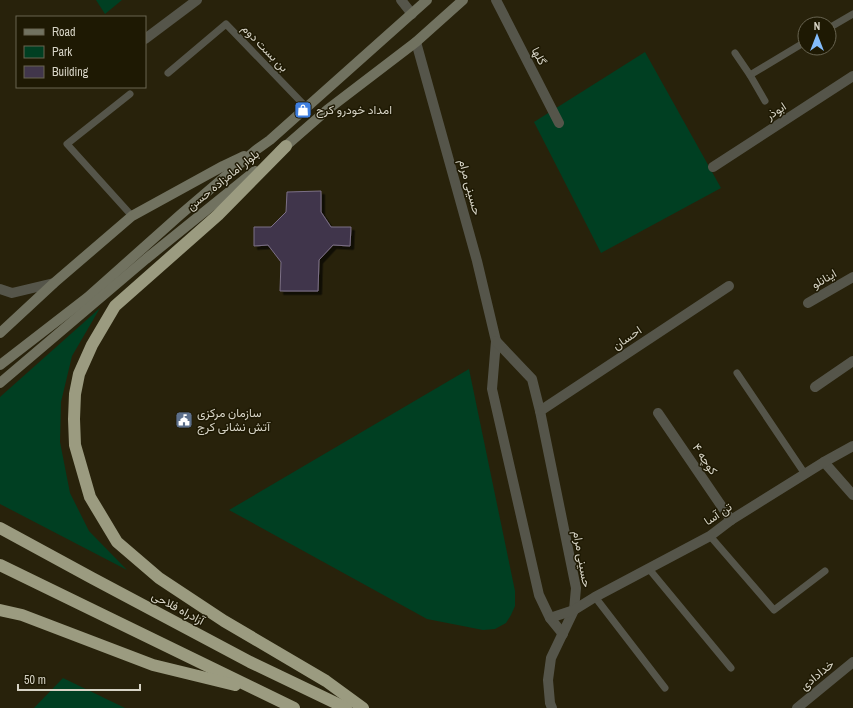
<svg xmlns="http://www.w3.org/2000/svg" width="853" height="708" font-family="'Archivo Narrow',Vazirmatn,sans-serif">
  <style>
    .green { fill: #003f22 }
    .building { fill: #41364b; stroke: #7b6f86; filter: url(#shadow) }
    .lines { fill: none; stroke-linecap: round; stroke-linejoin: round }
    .service { stroke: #55554a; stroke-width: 7 }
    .minor { stroke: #55554a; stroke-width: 10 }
    .tertiary { stroke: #55554a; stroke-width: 10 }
    .secondary { stroke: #717260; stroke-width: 10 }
    .motorway { stroke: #9b9b80; stroke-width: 12 }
    .labels { text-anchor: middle; stroke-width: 3; stroke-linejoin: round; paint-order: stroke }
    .street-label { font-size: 12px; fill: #d7d4c6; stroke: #1e1903 }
    .poi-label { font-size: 12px; fill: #d7d4c6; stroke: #1e1903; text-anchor: start }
  </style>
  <defs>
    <filter id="shadow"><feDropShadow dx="3.5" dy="3.5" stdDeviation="0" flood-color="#0009"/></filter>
  </defs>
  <rect width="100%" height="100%" fill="#28220b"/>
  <g class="green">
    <polygon points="96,0 122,0 105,14"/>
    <polygon points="645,52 721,188 601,253 534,122"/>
    <polygon points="100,308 72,356 61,402 60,442 70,493 89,531 127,570 0,504 0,397"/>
    <polygon points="469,369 515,591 515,606 511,615 506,623 495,629 483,630 427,619 229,510"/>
    <polygon points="63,678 125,708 34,708"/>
  </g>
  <polygon class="building" points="321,191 321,212 331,227 351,227 350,246 333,245 319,260 318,291 280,291 281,262 268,245 254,246 254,227 271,227 286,212 287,192"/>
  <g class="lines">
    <g class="service">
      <polyline points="829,28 853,14"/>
      <polyline points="735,53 750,75 765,101"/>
      <polyline points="168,73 226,24 306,107"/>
      <polyline points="750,75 805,42"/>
      <polyline points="130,94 67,144 132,216"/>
      <polyline points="737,373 805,474"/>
      <polyline points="710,536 774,610 825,571"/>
      <polyline points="649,569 731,668"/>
      <polyline points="595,597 665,688"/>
    </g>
    <g class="minor">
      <polyline points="401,0 412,14"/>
      <polyline points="496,0 559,123"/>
      <polyline points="145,39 197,0"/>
      <polyline points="416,42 477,261 496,341 492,389 539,595 550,618 563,634"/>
      <polyline points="713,167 853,76"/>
      <polyline points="808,303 853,277"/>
      <polyline points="496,341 532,379 540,411 576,588 574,610 551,658 548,680 550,703 552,708"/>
      <polyline points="815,387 853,361"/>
      <polyline points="540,411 729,286"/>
      <polyline points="658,413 731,520"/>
      <polyline points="824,462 853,495"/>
      <polyline points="550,618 574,610 595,597 710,536 731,520 824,462 853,446"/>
      <polyline points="797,708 853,662"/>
    </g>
    <polyline class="tertiary" points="0,289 12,293 54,283"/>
    <g class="secondary">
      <polyline points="280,151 327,110 416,42 463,0"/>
      <polyline points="0,333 54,283 132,216 223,166 244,156"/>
      <polyline points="0,365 88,297 180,215 256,150 270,140 427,0"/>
      <polyline points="0,383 146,259 255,171"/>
    </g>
    <g class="motorway">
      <polyline points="286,146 218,215 115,306 92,345 79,374 75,394 74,419 75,445 90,497 117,542 159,578 224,621 326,681 363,708"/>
      <polyline points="0,528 92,578 250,662 346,708"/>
      <polyline points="0,565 294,708"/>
      <polyline points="0,610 22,615 153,665 235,685"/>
    </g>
  </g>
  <defs>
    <g id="shop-square" transform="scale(0.9)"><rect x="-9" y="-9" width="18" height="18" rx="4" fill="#3f7fe0" stroke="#1e1903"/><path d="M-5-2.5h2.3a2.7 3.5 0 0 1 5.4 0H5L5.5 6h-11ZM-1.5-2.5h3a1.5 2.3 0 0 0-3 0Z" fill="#fff"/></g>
    <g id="civic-square" transform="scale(0.9)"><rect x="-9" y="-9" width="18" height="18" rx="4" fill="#5c6f8a" stroke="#1e1903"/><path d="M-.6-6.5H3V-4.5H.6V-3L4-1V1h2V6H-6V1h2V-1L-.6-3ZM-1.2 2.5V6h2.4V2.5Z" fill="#fff"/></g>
  </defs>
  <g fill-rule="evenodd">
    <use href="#shop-square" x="303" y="110"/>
    <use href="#civic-square" x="184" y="420"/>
  </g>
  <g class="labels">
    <g class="street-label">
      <text transform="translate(265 48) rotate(46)" y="4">بن بست دوم</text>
      <text transform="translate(539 56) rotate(63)" y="4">گلها</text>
      <text transform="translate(776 111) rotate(-33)" y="4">ابوذر</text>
      <text transform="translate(223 180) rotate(-39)" y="4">بلوار امامزاده حسن</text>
      <text transform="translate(470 187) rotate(75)" y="4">حسینی مرام</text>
      <text transform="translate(824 279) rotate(-30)" y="4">اینانلو</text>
      <text transform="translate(627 338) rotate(-34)" y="4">احسان</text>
      <text transform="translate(705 459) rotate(56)" y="4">کوچه ۴</text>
      <text transform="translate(718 514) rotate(-34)" y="4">تن آسا</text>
      <text transform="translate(582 559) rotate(80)" y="4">حسینی مرام</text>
      <text transform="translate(178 608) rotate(28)" y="4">آزادراه فلاحی</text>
      <text transform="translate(817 675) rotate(-40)" y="4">خدادادی</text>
    </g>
    <g class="poi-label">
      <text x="316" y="114">امداد خودرو کرح</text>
      <text x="197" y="417">سازمان مرکزی<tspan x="197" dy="14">آتش نشانی کرج</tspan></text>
    </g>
  </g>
  <rect x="16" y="16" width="130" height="72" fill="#1e1903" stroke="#686451"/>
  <rect x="24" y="29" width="20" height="6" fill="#717260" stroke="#686451"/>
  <text x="52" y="36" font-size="12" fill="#d7d4c6">Road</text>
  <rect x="24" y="46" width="20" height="12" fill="#003f22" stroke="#686451"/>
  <text x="52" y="56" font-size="12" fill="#d7d4c6">Park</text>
  <rect x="24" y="66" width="20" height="12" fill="#41364b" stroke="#686451"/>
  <text x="52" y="76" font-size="12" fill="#d7d4c6">Building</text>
  <g transform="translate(817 36)"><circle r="19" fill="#1e1903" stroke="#686451"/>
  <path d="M0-3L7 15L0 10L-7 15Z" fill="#83bcfb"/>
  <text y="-6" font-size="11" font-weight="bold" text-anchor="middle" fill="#d7d4c6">N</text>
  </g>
  <path d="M18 684v6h122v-6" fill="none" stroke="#d7d4c6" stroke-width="2"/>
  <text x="24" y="684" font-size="12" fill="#d7d4c6" stroke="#1e1903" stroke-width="3" paint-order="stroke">50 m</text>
</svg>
